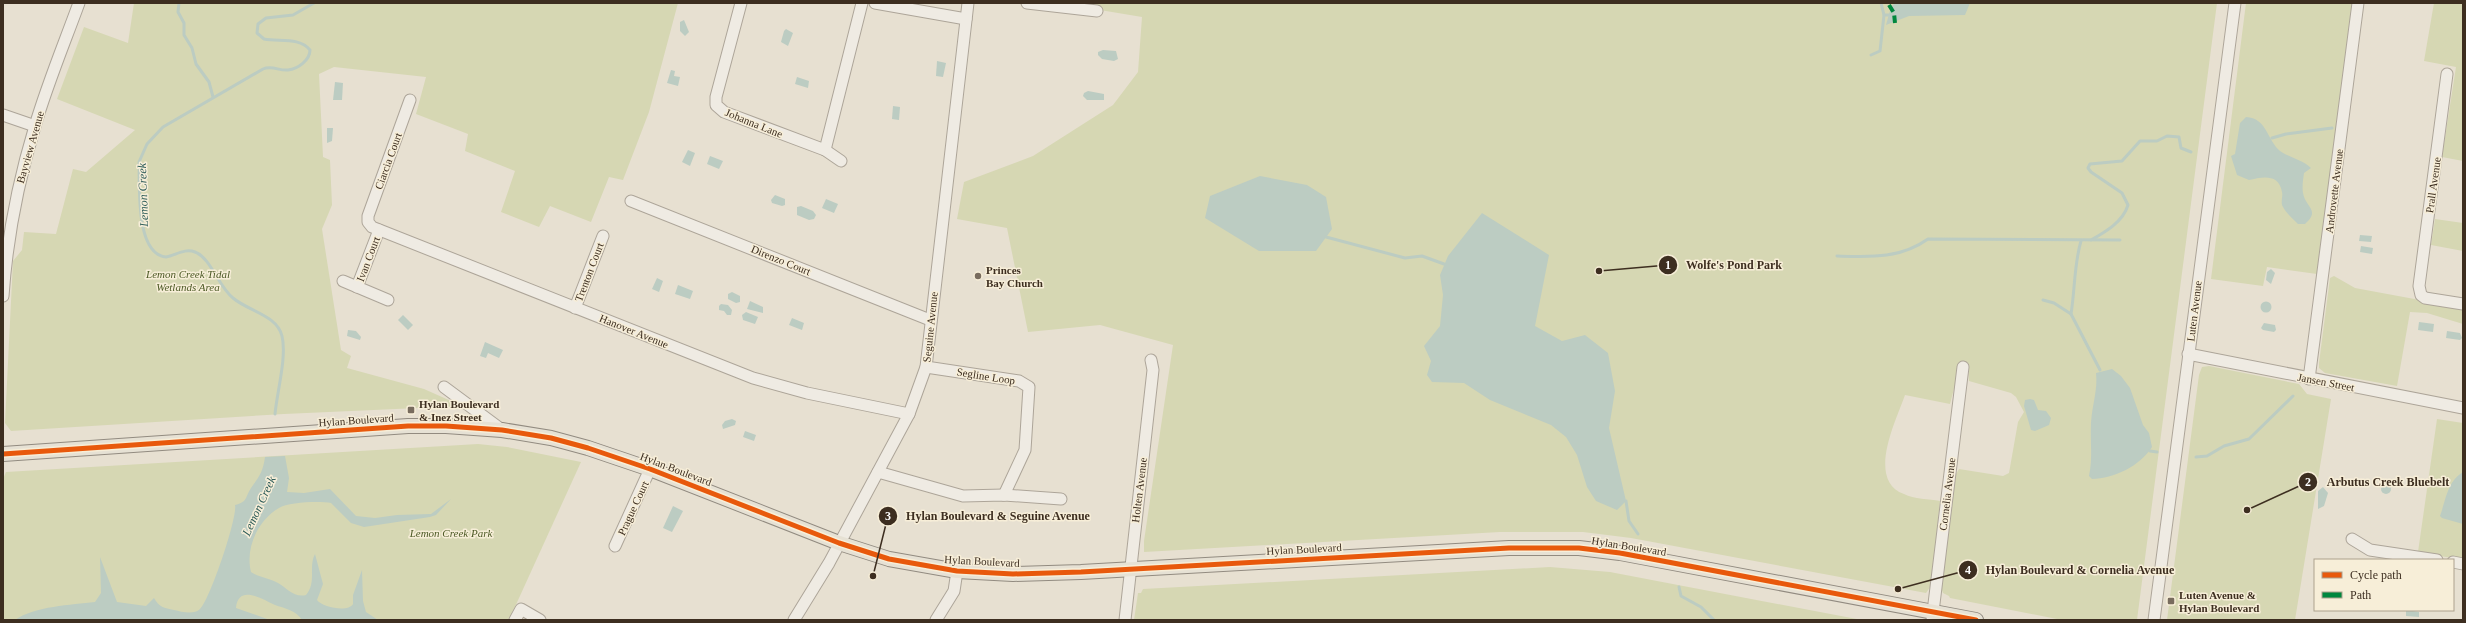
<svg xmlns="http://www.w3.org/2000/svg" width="2466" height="623" font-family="'Times New Roman',serif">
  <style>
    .green { fill: #d6d7b3 }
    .water { fill: #bcccc2 }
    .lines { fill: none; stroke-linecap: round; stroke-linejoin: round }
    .stream { stroke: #bcccc2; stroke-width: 3 }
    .minor-casing { stroke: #ada599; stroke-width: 13 }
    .major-casing { stroke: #928b80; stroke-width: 16 }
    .minor { stroke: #efebe3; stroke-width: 11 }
    .major { stroke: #e6e1d4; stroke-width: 14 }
    .quiet { stroke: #00873e; stroke-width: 4; stroke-dasharray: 8 4; stroke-linecap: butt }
    .cycleway-casing { stroke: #f7eed8; stroke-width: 8 }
    .cycleway { stroke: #e8590c; stroke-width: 5 }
    .poi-dot { fill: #786c5e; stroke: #f7eed8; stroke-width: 1.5 }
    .labels { text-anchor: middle; stroke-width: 3; stroke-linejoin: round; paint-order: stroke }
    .street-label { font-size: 11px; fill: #3d2e20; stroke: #f7eed8 }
    .poi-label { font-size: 11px; font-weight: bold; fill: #3d2e20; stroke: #f7eed8; text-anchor: start }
    .park-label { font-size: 11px; font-style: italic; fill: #4d5a26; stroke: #f7eed8 }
    .water-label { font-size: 12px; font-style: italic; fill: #2f5d5a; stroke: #f7eed8 }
    .leader { fill: none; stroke: #3d2e20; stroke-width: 1.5 }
    .callout-dot { fill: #3d2e20; stroke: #f7eed8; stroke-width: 1.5 }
    .mark-label { font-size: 12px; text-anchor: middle; font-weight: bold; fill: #fff }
    .callout-label { font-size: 12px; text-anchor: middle; font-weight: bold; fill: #3d2e20; stroke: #f7eed8; stroke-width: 3; stroke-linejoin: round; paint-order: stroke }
  </style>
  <rect width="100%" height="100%" fill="#e7e0d1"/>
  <g class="green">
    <polygon points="134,3 678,3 649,112 623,180 609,177 591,222 550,206 539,227 501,212 515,171 465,151 468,134 416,114 426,77 334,67 319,74 323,157 330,160 332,205 322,229 341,350 351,356 347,368 424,389 460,405 463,409 441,407 284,414 11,431 5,423 13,261 22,250 24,232 56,234 73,169 86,172 135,130 57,99 84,27 128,43"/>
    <path d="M 1058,3 L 2217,3 L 2137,620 L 2062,620 L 1950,598 L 1949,596 L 1943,593 L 1941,588 L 1956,474 L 1959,469 L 2003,476 L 2009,473 L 2018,422 L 2024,412 L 2016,397 L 2011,393 L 1969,381 L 1968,367 L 1960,365 L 1950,404 L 1905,395 C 1896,421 1866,480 1904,494 C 1914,499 1929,499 1940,501 L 1931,586 L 1926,593 L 1631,538 L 1583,532 L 1500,532 L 1144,552 L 1144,541 L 1173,345 L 1100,325 L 1028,332 L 1007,228 L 957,219 L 964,182 L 1033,156 L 1113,105 L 1138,72 L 1142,17 Z"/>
    <polygon points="2246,3 2352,3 2317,274 2267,267 2263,286 2211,279"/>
    <polygon points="2434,3 2463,3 2463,161 2442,157 2456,67 2424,61"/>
    <polygon points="2435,219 2463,223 2463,251 2431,245"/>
    <polygon points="2334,276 2355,288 2463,308 2463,324 2427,313 2410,312 2397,386 2325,373 2319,368 2319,363 2330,278"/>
    <polygon points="2209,366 2299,384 2307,394 2331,399 2295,620 2167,620 2199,375 2202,367"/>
    <polygon points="2437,419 2463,423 2463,560 2418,552"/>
    <polygon points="478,444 507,447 581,462 509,620 3,620 3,479 6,472"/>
    <polygon points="1550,567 1610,572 1862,620 1134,620 1138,593 1141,593 1143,589"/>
  </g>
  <g class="water">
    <polygon points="1895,3 1970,3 1965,15 1909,16 1886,25 1891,7"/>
    <polygon points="684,20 689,32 685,36 680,31 680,22"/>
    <polygon points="786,29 793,33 788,46 781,42 784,31"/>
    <polygon points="1103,50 1116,51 1118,59 1114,61 1102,59 1098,55 1098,52"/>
    <polygon points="937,61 946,63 943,77 936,76"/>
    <polygon points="671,70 675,71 674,76 680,77 678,86 667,83"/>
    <polygon points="797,77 809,81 808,88 795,84"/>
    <polygon points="335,82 343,83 342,100 333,100"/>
    <polygon points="1088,91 1104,94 1104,100 1087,100 1083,96 1084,93"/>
    <polygon points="893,106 900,107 899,120 892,119"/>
    <path d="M 2246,117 C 2267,118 2267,140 2280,151 C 2290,158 2303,160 2311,168 L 2304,173 C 2303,180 2302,187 2303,193 C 2305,207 2321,210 2305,224 L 2298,224 C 2293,219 2285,212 2282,205 C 2281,200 2283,196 2282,192 C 2279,173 2262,177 2249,180 L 2237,175 L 2231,156 L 2235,154 L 2240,123 Z"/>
    <polygon points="327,128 333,128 332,141 327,143"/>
    <polygon points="688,150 695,153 690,166 682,162"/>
    <polygon points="710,156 723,161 719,169 707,164"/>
    <polygon points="1260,176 1307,185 1326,197 1332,229 1316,251 1259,251 1205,218 1210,196"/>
    <polygon points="775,195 785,199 785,205 782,206 772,203 771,200"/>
    <polygon points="826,199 838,204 834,213 822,208"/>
    <polygon points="801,206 813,211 816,215 814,219 809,220 797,215 797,207"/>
    <polygon points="1482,213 1549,255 1535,326 1562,341 1585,335 1608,353 1615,391 1609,428 1626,501 1617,510 1596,501 1587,487 1577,455 1566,437 1551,425 1490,400 1464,383 1432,382 1427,375 1431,361 1424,346 1440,326 1443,295 1440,275 1448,256"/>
    <polygon points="2360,235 2372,236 2371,242 2359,241"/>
    <polygon points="2361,246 2373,248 2372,254 2360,252"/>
    <polygon points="2271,269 2275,273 2271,284 2266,280 2267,272"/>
    <polygon points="657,278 663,281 659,292 652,289"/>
    <polygon points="678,285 693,291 690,299 675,294"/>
    <polygon points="732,292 740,296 740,302 736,303 728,299 728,294"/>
    <polygon points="750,301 763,307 763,313 747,309"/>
    <circle cx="2266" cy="307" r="5.5"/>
    <polygon points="721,304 728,305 732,310 731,315 727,315 724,311 719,310 719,306"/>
    <polygon points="746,312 758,317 755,324 743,320 742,315"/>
    <polygon points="403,315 413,325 408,330 398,320"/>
    <polygon points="792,318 804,323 802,330 789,325"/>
    <polygon points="2419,322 2434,324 2433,332 2418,330"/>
    <polygon points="2264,323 2275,325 2276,330 2274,332 2263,330 2261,328"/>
    <polygon points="348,330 356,331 361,337 360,340 347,336"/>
    <polygon points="2447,331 2460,333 2462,338 2460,340 2446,338"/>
    <polygon points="485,342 503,350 499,358 488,353 486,358 480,356"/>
    <path d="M 2112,369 L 2121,376 L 2130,388 L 2143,425 L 2149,433 L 2152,447 C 2139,467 2114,478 2092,479 L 2089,476 C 2093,458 2090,441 2091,423 C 2092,405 2098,390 2096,373 Z"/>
    <polygon points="2030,399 2034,400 2038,410 2046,411 2051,418 2049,425 2035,431 2031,430 2024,406 2025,400"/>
    <polygon points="732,419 736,421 735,425 723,429 722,425 725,421"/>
    <polygon points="745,431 756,435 754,441 743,437"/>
    <path d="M 285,456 L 289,478 L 287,492 L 304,493 L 330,489 L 356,516 L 375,518 L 397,515 L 431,514 L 451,499 L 436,515 L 430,517 L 364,527 L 351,523 L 331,503 C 320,501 288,502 279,508 C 258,520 245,548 251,572 C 260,578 269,578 278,583 C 287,588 294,598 306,595 C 317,582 308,567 315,554 L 323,584 L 317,600 C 322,607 348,613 353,604 L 353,595 L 362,570 L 363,601 L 366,612 L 378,620 L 302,620 C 297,611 284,608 275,605 C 264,600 238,583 236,608 L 270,620 L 15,620 C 35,606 71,605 95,602 L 101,593 L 100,557 L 117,602 L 146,606 L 154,598 C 159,607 164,608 174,610 C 182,612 194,615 200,609 C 210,600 238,516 235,505 C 248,502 245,497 251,488 C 259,477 263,472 265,457 Z"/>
    <path d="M 2463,472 L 2463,524 L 2442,518 L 2440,516 C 2446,500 2447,482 2463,472 Z"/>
    <circle cx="2386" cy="489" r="5"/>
    <polygon points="2323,487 2328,493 2324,506 2318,509 2318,491"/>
    <polygon points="673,506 683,511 672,532 663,528"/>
    <polygon points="2406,610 2419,612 2419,617 2406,616"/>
  </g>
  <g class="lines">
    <g class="stream">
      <polyline points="179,3 178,12 184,23 184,35 192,48 196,64 209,82 213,97"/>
      <polyline points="1881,3 1884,15 1889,15"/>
      <polyline points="1871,55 1880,51 1884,15"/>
      <polyline points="2272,138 2286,134 2332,128"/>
      <polyline points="1326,237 1405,258 1422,256 1444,264"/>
      <path d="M 2091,240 C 2105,232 2123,222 2128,205 L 2122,193 L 2091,172 L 2088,168 L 2090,164 L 2122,161 L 2140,141 L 2157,141 L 2167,136 L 2179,137 L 2181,148 L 2191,152"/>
      <path d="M 1837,256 C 1870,257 1900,259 1928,239 L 2120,240"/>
      <polyline points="2043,300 2054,303 2071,314 2100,370"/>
      <path d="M 2071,314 C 2075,290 2074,264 2081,241"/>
      <path d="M 275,414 C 277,392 287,357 282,336 C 277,315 248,311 233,298 C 218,286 211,258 195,252 C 185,248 176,255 166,257 C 135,254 140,186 139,162 L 147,144 L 163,127 L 263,69 C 272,65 279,71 288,70 C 298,69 310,60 310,50 C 300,37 279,42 264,39 L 257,33 L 258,24 L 266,18 L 293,15 L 314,3"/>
      <polyline points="2150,451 2157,452"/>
      <polyline points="2196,457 2207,456 2224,446 2249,439 2293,396"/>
      <polyline points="1626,501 1629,521 1638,534"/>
      <polyline points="1679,587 1681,596 1701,607 1714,620"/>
    </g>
    <g class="minor-casing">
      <g id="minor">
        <polyline points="741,3 716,97 716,105 724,112 825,150 841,161"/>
        <polyline points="875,3 966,19"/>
        <polyline points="1027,3 1097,11"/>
        <polyline points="2447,74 2419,286 2421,295 2425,298 2463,304"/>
        <polyline points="410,100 368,216 368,222 372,227 753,378 807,393 909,414"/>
        <polyline points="3,115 35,126"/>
        <polyline points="825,150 862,3"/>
        <polyline points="631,201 930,320"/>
        <polyline points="343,281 388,300"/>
        <polyline points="357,287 379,230"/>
        <path d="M 3,296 C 7,238 18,182 35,126 C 47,85 64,44 79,3"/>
        <polyline points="575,308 603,236"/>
        <polyline points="2188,354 2463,408"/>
        <polyline points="926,367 1019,381 1029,387 1025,450 1004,495"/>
        <polyline points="2309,379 2358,3"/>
        <polyline points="444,387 502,430"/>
        <polyline points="878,472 963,496 1004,495 1061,499"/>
        <polyline points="2352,539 2370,550 2437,560"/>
        <polyline points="615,546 650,469"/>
        <polyline points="2453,562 2463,564"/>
        <polyline points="515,620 521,609 540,620"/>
        <polyline points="794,620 829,563 909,414 926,367 968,3"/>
        <polyline points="936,620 954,591 957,571"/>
        <polyline points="1125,620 1153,370 1151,360"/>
        <polyline points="1932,620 1963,367"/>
        <polyline points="2154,620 2235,3"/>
      </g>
    </g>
    <g class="major-casing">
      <polyline id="major" points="3,454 408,426 446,426 502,430 551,438 588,448 650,469 839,543 889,559 957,571 1013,574 1081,572 1509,548 1579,548 1620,553 1976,620"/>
    </g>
    <use href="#minor" class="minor"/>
    <use href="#major" class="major"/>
    <polyline class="quiet" points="1889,5 1894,13 1895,23"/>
    <g class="cycleway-casing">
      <polyline id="cycleway" points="3,454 408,426 446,426 502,430 551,438 588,448 650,469 839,543 889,559 957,571 1013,574 1081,572 1509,548 1579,548 1620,553 1976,620"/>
    </g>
    <use href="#cycleway" class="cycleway"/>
  </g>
  <g class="poi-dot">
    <circle cx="978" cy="276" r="4"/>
    <rect x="407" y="406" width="8" height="8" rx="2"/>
    <rect x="2167" y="597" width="8" height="8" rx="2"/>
  </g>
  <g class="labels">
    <g class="street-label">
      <text transform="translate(754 123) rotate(22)" y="4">Johanna Lane</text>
      <text transform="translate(30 147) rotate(-74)" y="4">Bayview Avenue</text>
      <text transform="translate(388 161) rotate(-70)" y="4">Ciarcia Court</text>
      <text transform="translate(2433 185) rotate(-82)" y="4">Prall Avenue</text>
      <text transform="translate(2334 191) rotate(-83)" y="4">Androvette Avenue</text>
      <text transform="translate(368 259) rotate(-69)" y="4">Ivan Court</text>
      <text transform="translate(781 260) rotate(22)" y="4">Direnzo Court</text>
      <text transform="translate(589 272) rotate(-69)" y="4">Trenton Court</text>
      <text transform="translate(2194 311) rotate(-83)" y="4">Luten Avenue</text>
      <text transform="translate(930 327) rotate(-84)" y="4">Seguine Avenue</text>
      <text transform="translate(634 331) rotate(22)" y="4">Hanover Avenue</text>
      <text transform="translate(986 376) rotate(9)" y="4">Segline Loop</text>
      <text transform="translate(2326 382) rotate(11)" y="4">Jansen Street</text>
      <text transform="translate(356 420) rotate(-4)" y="4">Hylan Boulevard</text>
      <text transform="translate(676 469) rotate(21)" y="4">Hylan Boulevard</text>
      <text transform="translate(1139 490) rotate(-83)" y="4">Holten Avenue</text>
      <text transform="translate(1947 494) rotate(-83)" y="4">Cornelia Avenue</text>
      <text transform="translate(633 508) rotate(-65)" y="4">Prague Court</text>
      <text transform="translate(1629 546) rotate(9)" y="4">Hylan Boulevard</text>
      <text transform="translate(1304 549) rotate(-3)" y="4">Hylan Boulevard</text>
      <text transform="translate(982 561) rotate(3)" y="4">Hylan Boulevard</text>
    </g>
    <g class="poi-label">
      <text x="986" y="274">Princes<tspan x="986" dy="13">Bay Church</tspan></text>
      <text x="419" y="408">Hylan Boulevard<tspan x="419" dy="13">&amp; Inez Street</tspan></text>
      <text x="2179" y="599">Luten Avenue &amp;<tspan x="2179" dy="13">Hylan Boulevard</tspan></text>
    </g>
    <g class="park-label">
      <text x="188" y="278">Lemon Creek Tidal<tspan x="188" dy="13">Wetlands Area</tspan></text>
      <text x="451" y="537">Lemon Creek Park</text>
    </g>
    <g class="water-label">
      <text transform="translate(143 195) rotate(-92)" y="4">Lemon Creek</text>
      <text transform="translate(259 506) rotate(-65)" y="4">Lemon Creek</text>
    </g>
  </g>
  <path class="leader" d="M1599 271L1668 265M2247 510L2308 482M873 576L888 516M1898 589L1968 570"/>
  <g class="callout-dot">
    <circle cx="1599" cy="271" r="4"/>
    <circle cx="2247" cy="510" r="4"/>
    <circle cx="873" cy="576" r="4"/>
    <circle cx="1898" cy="589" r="4"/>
    <circle cx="1668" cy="265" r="10"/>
    <circle cx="2308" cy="482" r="10"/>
    <circle cx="888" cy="516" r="10"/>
    <circle cx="1968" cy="570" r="10"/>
  </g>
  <g class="mark-label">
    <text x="1668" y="269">1</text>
    <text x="2308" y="486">2</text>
    <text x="888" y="520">3</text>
    <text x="1968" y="574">4</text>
  </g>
  <g class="callout-label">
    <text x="1734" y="269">Wolfe's Pond Park</text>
    <text x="2388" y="486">Arbutus Creek Bluebelt</text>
    <text x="998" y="520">Hylan Boulevard &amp; Seguine Avenue</text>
    <text x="2080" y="574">Hylan Boulevard &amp; Cornelia Avenue</text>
  </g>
  <rect width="2466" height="623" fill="none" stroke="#3d2e20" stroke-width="8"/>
  <rect x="2314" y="559" width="140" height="52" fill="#f7eed8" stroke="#ada18e"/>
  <rect x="2322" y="572" width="20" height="6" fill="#e8590c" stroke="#ada18e"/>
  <text x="2350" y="579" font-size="12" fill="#3d2e20">Cycle path</text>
  <rect x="2322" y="592" width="20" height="6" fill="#00873e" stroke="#ada18e"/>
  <text x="2350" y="599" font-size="12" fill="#3d2e20">Path</text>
</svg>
